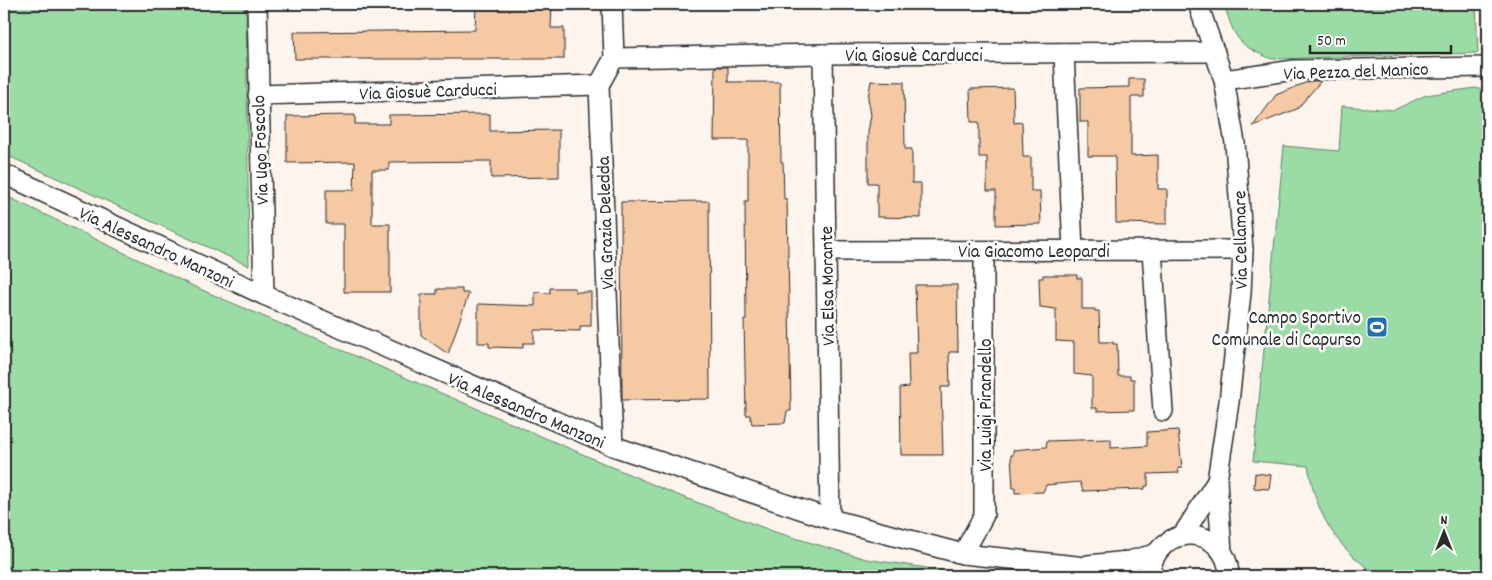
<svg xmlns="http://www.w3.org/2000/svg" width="1492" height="580" font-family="Dekko,sans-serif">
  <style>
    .green { fill: #9bdba5; stroke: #638368 }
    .building { fill: #f6c9a5; stroke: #2b2b2b }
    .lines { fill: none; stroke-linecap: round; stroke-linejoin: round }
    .minor-casing { stroke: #2b2b2b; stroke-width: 22 }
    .minor { stroke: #fff; stroke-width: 19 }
    .labels { text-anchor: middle; stroke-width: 5; stroke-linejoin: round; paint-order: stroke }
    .street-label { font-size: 19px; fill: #2b2b2b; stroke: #fff }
    .poi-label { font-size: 19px; fill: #2b2b2b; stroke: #fff; text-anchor: end }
  </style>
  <rect width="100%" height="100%" fill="#fdf4ed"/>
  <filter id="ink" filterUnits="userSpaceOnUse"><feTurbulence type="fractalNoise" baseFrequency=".02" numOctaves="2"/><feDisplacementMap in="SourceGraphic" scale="10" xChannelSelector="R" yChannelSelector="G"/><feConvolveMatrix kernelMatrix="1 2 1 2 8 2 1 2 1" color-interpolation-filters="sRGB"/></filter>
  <g filter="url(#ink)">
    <g class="green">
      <polygon points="4,4 246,4 249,266 4,154"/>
      <path d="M 1224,4 L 1476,4 L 1478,53 L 1272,59 C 1237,45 1235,39 1224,4 Z"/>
      <path d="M 1475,88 L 1488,91 L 1488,576 L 1382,576 C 1353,562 1329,534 1318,504 C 1313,492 1311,479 1308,466 L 1253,461 L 1284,146 L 1339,151 L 1342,106 L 1394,110 L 1426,95 Z"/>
      <polygon points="4,195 193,286 675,494 775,532 866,559 981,576 4,576"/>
    </g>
    <g class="building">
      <polygon points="476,4 552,4 551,28 564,28 564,59 295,59 294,32 475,30"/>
      <polygon points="715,67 728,67 728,82 780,82 781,162 783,162 784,199 787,199 791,411 787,411 785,423 752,424 750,415 746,415 744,320 746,320 745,201 748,201 748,140 714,140"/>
      <polygon points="1129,79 1144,79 1144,97 1131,97 1131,156 1158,155 1158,189 1167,189 1167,224 1116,223 1115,156 1088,156 1088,122 1080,122 1080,88 1129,87"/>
      <polygon points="871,81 904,82 905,149 912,149 912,183 921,183 921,218 877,217 877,183 868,183 868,132 871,115 868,98"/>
      <polygon points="1310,81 1321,81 1297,109 1253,126 1276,95"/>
      <polygon points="1013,88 1014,123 1022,122 1023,157 1031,157 1031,191 1040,191 1041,224 996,225 996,191 987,191 987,157 979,157 979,122 971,122 970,89"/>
      <polygon points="490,114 490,131 559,130 559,177 491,178 491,161 389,162 389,170 372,170 372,224 390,224 390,292 344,292 344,224 326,224 326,190 354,190 355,162 287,163 287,116 355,115 355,124 389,124 389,115"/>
      <polygon points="709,201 710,399 622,400 621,202"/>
      <polygon points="1043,275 1077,275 1077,278 1082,278 1082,309 1095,309 1095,311 1099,311 1100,342 1113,342 1113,344 1117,344 1118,376 1130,376 1130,379 1134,379 1134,410 1097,411 1097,408 1092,408 1092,376 1074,374 1074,342 1056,341 1056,309 1040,307 1039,278 1043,278"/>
      <polygon points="915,285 957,285 958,352 949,352 950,387 941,387 943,455 901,455 900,388 909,387 908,353 917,353"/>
      <polygon points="550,288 575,288 575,292 591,292 591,326 580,326 580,331 534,330 534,343 523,343 523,348 489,347 489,343 478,343 478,304 535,306 535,292 550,293"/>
      <polygon points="437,289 462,289 462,293 469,293 448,354 421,335 421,294 437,294"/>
      <polygon points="1178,430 1182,468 1178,468 1179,473 1148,474 1148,486 1145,486 1145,489 1083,491 1080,482 1046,485 1043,492 1015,493 1015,488 1013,488 1011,455 1013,455 1013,450 1046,447 1047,441 1111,439 1111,448 1147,446 1147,432"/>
      <polygon points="1255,473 1271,475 1269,489 1254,488"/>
    </g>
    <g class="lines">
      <g class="minor-casing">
        <g id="minor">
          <polyline points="257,4 264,295"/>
          <polyline points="612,4 614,58 599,85 613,446"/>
          <polyline points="1198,4 1224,80 1235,143 1243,250 1241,293 1229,402 1217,481 1222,552"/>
          <polyline points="1064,53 1073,250"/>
          <polyline points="823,54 830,519"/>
          <polyline points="614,58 823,54 1215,52"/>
          <polyline points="1224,80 1294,70 1488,67"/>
          <polyline points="258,95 599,85"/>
          <polyline points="4,174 264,295 613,446 830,519 963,554 1077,566 1115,576"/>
          <polyline points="1152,250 1163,411"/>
          <polyline points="826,251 1243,250"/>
          <polyline points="1182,536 1217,481"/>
          <polyline points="963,554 984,515 984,251"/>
          <polyline points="1088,565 1129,561 1155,554"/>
          <path d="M 1149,576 C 1156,519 1228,524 1229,576"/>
        </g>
      </g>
      <use href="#minor" class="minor"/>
    </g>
  </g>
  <defs>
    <g id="stadium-square" transform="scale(1.125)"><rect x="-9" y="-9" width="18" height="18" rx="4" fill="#1f6fb2" stroke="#fff"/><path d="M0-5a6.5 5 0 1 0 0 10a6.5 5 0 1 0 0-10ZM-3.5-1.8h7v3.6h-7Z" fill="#fff"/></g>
  </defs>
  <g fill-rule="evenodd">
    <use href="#stadium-square" x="1377" y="327"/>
  </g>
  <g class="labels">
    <g class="street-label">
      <text x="914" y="61">Via Giosuè Carducci</text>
      <text transform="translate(1356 70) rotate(-2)" y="7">Via Pezza del Manico</text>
      <text transform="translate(428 90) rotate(-2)" y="7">Via Giosuè Carducci</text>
      <text transform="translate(259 150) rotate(-92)" y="7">Via Ugo Foscolo</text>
      <text transform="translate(604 223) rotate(-92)" y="7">Via Grazia Deledda</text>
      <text transform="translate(1239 240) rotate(-91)" y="7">Via Cellamare</text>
      <text transform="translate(157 246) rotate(25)" y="7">Via Alessandro Manzoni</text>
      <text x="1034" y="257">Via Giacomo Leopardi</text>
      <text transform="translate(826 286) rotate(-91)" y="7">Via Elsa Morante</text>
      <text transform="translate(984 405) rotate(-90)" y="7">Via Luigi Pirandello</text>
      <text transform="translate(527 409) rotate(23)" y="7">Via Alessandro Manzoni</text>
    </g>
    <g class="poi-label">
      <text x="1361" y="323">Campo Sportivo<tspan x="1361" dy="22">Comunale di Capurso</tspan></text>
    </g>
  </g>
  <rect width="1492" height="580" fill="none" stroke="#fff" stroke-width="20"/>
  <rect x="10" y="10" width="1472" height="560" fill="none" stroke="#2b2b2b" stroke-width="2" filter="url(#ink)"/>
  <g transform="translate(1444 532)" stroke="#ffffff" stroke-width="4" paint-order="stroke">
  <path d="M0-4L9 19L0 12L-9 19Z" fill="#2b2b2b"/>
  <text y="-8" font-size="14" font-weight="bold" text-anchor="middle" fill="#2b2b2b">N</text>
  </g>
  <path d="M1310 45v8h141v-8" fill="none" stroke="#2b2b2b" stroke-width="2.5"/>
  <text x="1317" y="45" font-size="15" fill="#2b2b2b" stroke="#ffffff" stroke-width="4" paint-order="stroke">50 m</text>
</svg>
